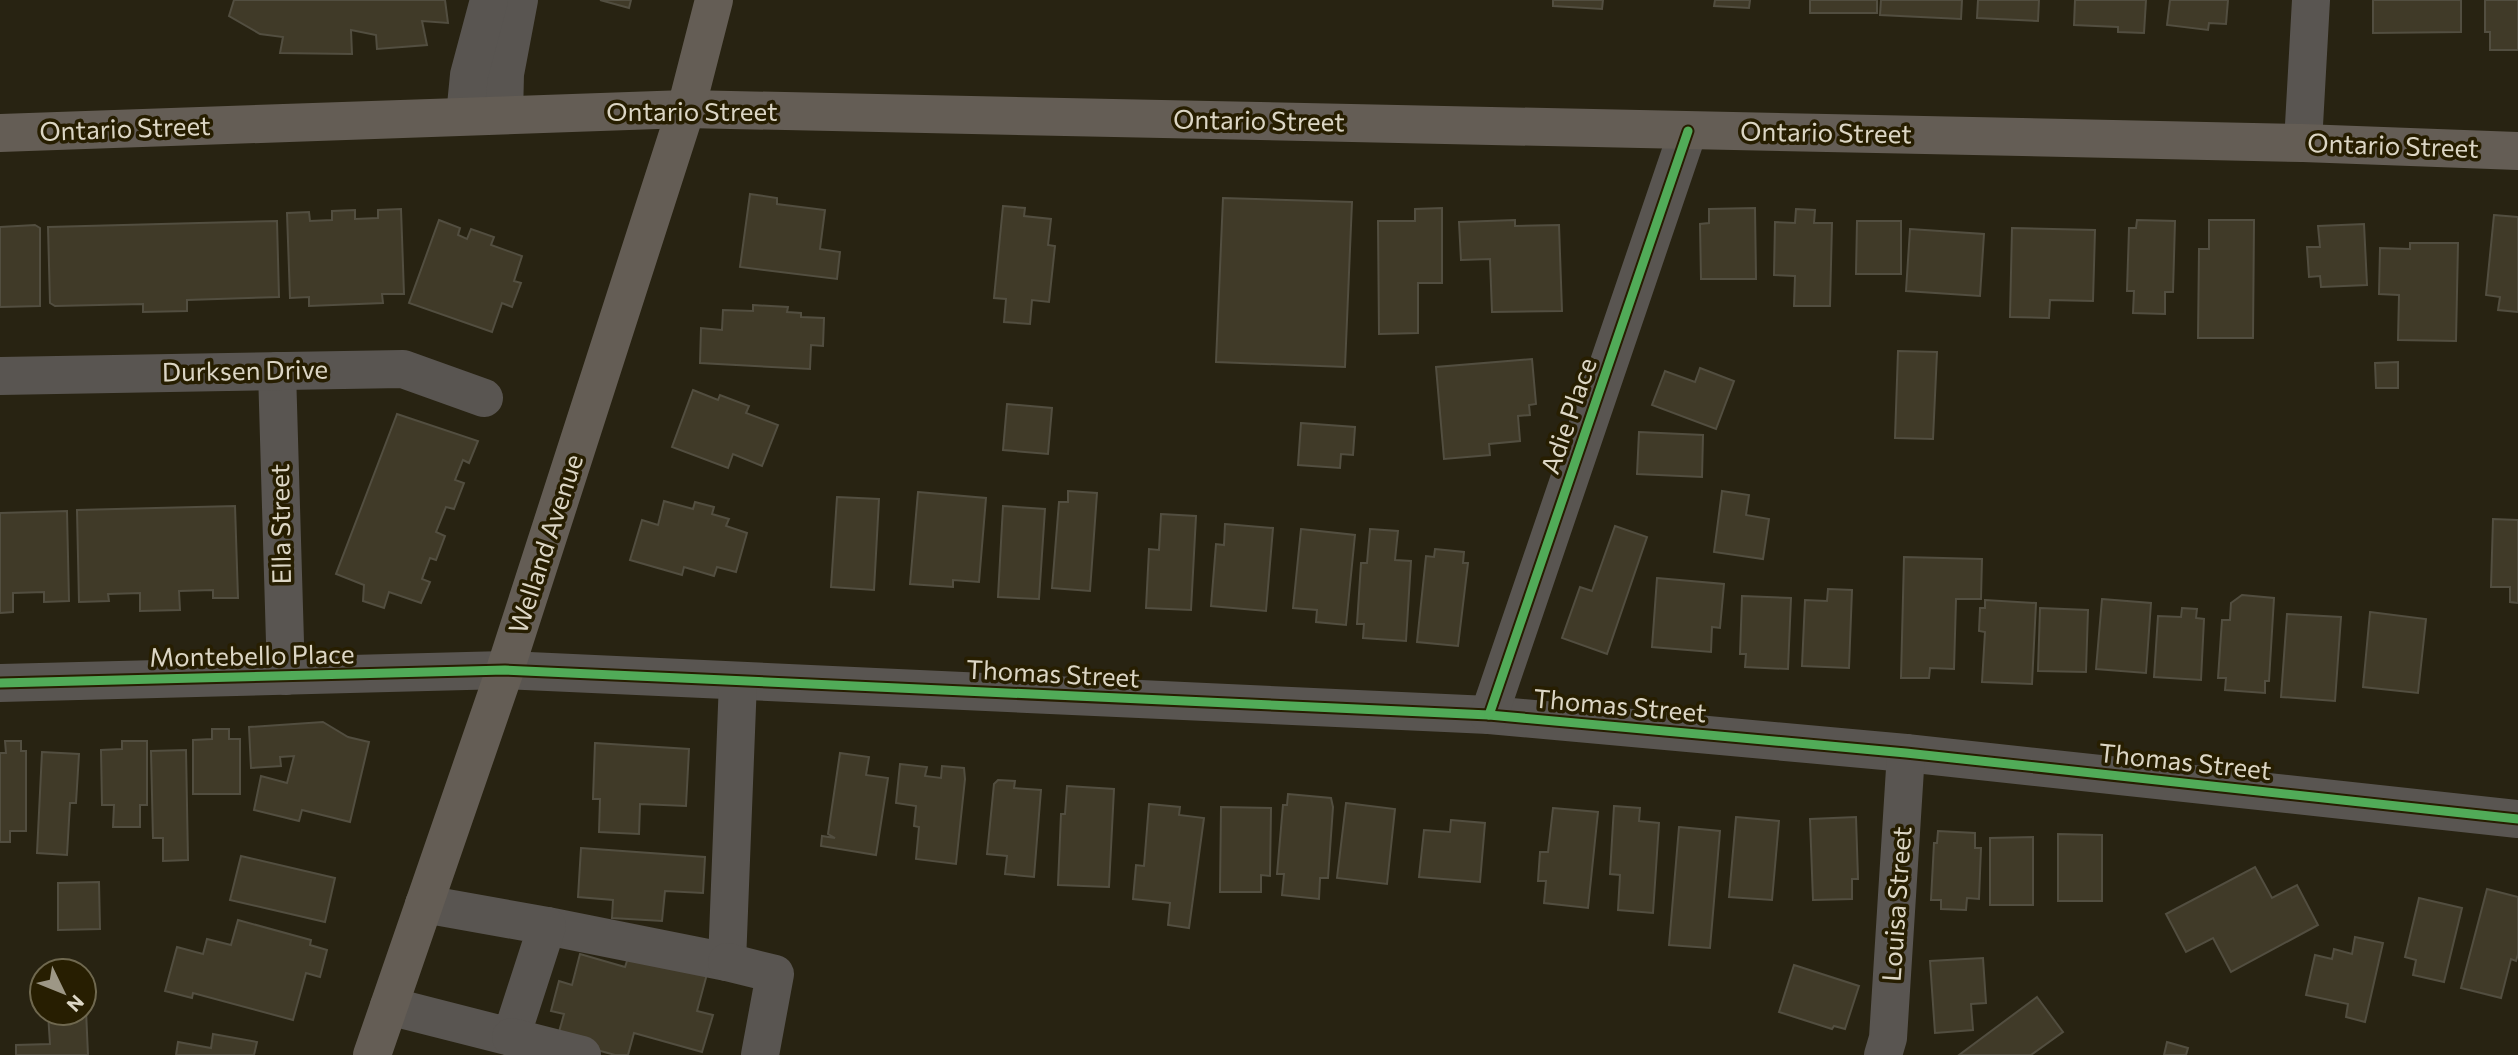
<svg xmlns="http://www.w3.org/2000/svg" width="2518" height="1055" font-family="Commissioner,sans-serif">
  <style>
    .building { fill: #403a28; stroke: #524e40; stroke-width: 2 }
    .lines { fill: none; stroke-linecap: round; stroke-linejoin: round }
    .minor { stroke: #595551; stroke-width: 38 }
    .major { stroke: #645d55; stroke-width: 38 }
    .cycleway-casing { stroke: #271e01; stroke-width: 13 }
    .cycleway { stroke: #51ab58; stroke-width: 9 }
    .labels { text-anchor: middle; stroke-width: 7; stroke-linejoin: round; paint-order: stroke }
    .street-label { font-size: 26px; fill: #dcd6c5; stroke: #271e01 }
  </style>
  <rect width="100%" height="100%" fill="#282312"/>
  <g class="building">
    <polygon points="234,0 445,0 448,23 422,21 427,45 377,49 376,35 351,30 352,54 280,53 283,37 260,34 229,16"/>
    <polygon points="600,0 631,0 629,8"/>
    <polygon points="1553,0 1603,0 1602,9 1553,6"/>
    <polygon points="1715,0 1750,0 1749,8 1714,6"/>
    <rect x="1810" y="0" width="67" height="13"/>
    <polygon points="1881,0 1962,0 1961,19 1880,15"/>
    <polygon points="1978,0 2039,0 2038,21 1977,18"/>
    <polygon points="2075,0 2146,0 2144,33 2118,32 2118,27 2074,25"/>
    <polygon points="2170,0 2228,0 2226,24 2209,23 2208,30 2167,25"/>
    <polygon points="2373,0 2461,0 2461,32 2373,33"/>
    <polygon points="2485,0 2518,0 2518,50 2490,50 2490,32 2485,32"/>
    <polygon points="750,194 777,198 777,204 825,210 820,249 840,252 837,279 740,267"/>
    <polygon points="1223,198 1352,202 1345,367 1216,362"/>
    <polygon points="1003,206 1025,208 1024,216 1051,219 1048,245 1055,246 1049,302 1032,300 1030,324 1004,322 1006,299 994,298"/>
    <polygon points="1442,208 1442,283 1418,283 1418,333 1379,334 1378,221 1415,221 1415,209"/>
    <polygon points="1755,208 1756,279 1701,279 1700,224 1709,223 1709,209"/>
    <polygon points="401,209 404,294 382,294 383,303 309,306 309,297 290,298 287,213 309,212 310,221 332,220 332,211 355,210 355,219 378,218 378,210"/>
    <polygon points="1796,209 1815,210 1814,223 1832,223 1830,306 1794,306 1795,276 1774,275 1775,222 1795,223"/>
    <polygon points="2494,215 2518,217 2518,312 2498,310 2500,297 2486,295"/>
    <polygon points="439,220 460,228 458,235 467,239 471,229 494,237 491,245 522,256 514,281 521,283 512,307 502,303 492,332 409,303"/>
    <polygon points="1515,220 1515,226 1559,225 1562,311 1492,312 1490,259 1461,260 1459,222"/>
    <polygon points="2137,220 2175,221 2173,292 2165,292 2165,314 2133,313 2134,291 2127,291 2129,228 2136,228"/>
    <polygon points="2209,220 2254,220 2253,338 2198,338 2199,249 2209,249"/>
    <polygon points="277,221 279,297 187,300 187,311 143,312 143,304 55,306 50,303 48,227"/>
    <polygon points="1857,221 1901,221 1901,274 1856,274"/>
    <polygon points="2364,224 2367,285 2321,287 2320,276 2309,277 2307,247 2320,247 2318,226"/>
    <polygon points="35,225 40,228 40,306 0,307 0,227"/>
    <polygon points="2012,228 2095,230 2093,301 2050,300 2049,318 2010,317"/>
    <polygon points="1910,229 1984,234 1980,296 1906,291"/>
    <polygon points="2410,243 2458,243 2456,341 2398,340 2399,295 2379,294 2380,248 2410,249"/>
    <polygon points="753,305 788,307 787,312 801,313 801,317 824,318 823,346 811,345 810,369 700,363 701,328 722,330 723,310 753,311"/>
    <polygon points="1898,351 1937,352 1933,439 1895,438"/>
    <polygon points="1532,359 1536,404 1529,405 1530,415 1518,416 1520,441 1489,444 1490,455 1444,459 1436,367"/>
    <polygon points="2398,362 2398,388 2376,388 2375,363"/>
    <polygon points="1700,368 1734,381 1716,429 1652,405 1665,371 1695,382"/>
    <polygon points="693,390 718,400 720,395 749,406 746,413 778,425 762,466 733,454 728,468 672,447"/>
    <polygon points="1007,404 1052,408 1048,454 1003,450"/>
    <polygon points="397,414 478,441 469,463 463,460 455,480 464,483 454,509 446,507 436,532 445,536 436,560 430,558 422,579 430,582 421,603 389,592 384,608 363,601 364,585 336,574"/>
    <polygon points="1301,423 1355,427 1353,455 1341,454 1340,468 1298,465"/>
    <polygon points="1639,432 1703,435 1702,477 1637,474"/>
    <polygon points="1068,491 1097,493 1090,591 1052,588 1059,502 1068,502"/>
    <polygon points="1722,491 1749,495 1746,515 1769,519 1763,559 1714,552"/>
    <polygon points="918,492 986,498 979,582 953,580 953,587 910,584"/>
    <polygon points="837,497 879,499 874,590 831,587"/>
    <polygon points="664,501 693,509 695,502 714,507 712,514 729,519 726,526 747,533 736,572 717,567 714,576 684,567 682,575 630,560 642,520 658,525"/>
    <polygon points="235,506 238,598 213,598 213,590 179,591 180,610 140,611 140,593 108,594 109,601 79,602 77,510"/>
    <polygon points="1003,506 1045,509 1039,599 998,597"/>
    <polygon points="67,511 69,601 44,602 44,592 13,593 13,612 0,613 0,513"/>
    <polygon points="1161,514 1196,516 1191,610 1146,608 1149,549 1159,550"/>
    <polygon points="2493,519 2518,520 2518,603 2510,602 2510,587 2491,587"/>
    <polygon points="1225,524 1273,528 1266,611 1211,606 1216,544 1224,545"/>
    <polygon points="1615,526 1647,537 1607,654 1562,638 1580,587 1592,591"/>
    <polygon points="1301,529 1355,535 1346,625 1316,622 1317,610 1293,608"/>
    <polygon points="1370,529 1398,531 1395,560 1411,561 1406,641 1363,638 1364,624 1357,624 1361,563 1367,563"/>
    <polygon points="1435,549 1464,552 1463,563 1468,563 1458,646 1417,642 1426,556 1434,557"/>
    <polygon points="1904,557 1982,559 1981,599 1956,599 1954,669 1930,668 1929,678 1901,678"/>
    <polygon points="1657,578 1724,584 1720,628 1712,627 1711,652 1652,647"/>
    <polygon points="1828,589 1852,590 1849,668 1802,666 1805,600 1827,601"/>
    <polygon points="2242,595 2274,598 2269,681 2265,681 2265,693 2225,690 2226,678 2218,678 2222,620 2230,620 2231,603"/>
    <polygon points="1742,596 1791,598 1788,669 1745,667 1746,654 1740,654"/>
    <polygon points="2102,599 2151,603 2146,673 2096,669"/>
    <polygon points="1985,600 2036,603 2032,684 1982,682 1985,632 1979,631 1980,608 1985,608"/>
    <polygon points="2040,608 2088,610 2086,672 2038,671"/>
    <polygon points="2182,608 2197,609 2196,618 2204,619 2201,680 2154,677 2158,616 2181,617"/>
    <polygon points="2370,612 2426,619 2418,693 2363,687"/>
    <polygon points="2287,614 2341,617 2335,701 2281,697"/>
    <polygon points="323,722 348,737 369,742 350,822 302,810 299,821 254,810 261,776 287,783 294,756 280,757 281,766 251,768 249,727"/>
    <polygon points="212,729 229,729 229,739 240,739 240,794 193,794 193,740 212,739"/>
    <polygon points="5,741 21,741 21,751 26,751 26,831 10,831 10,842 0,842 0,753 6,753"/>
    <polygon points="122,741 147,741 147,805 140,805 140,827 113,827 114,805 102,805 101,750 122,749"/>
    <polygon points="595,743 689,749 686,806 640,804 639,834 599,832 600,799 593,799"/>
    <polygon points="186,750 188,860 163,861 163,838 153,838 151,751"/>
    <polygon points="42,752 79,754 76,803 70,803 67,855 37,853"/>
    <polygon points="840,753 869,757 866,775 888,778 876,855 821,846 822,836 835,838 828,834"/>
    <polygon points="900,764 927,767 925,776 941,778 942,766 964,768 965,779 956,864 916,859 919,827 914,826 916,806 896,803"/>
    <polygon points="998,780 1015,781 1014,788 1041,790 1034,877 1005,874 1007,856 987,854 994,784"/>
    <polygon points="1067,786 1114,789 1109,887 1058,885 1061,814 1065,814"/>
    <polygon points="1288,794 1331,798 1333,807 1328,878 1320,878 1319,899 1282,895 1284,874 1277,874 1283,805 1287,805"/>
    <polygon points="1346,803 1395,809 1387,884 1337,878"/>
    <polygon points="1149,804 1180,807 1179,815 1204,818 1189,928 1168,925 1170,903 1133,899 1136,865 1144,866"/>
    <polygon points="1614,806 1640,808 1639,821 1659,823 1653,913 1618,910 1620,875 1610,874"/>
    <polygon points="1221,807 1271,808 1270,876 1261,875 1261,892 1220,892"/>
    <polygon points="1553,808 1598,812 1588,908 1544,903 1546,881 1538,881 1540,852 1548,852"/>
    <polygon points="1736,817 1779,821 1772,900 1729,897"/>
    <polygon points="1856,817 1858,879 1852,879 1852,899 1813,900 1810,819"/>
    <polygon points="1451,820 1485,823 1480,882 1419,877 1424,830 1450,832"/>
    <polygon points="1679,827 1720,831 1710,948 1669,945"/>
    <polygon points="1938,831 1975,833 1975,848 1981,848 1979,899 1967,898 1966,910 1941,909 1941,900 1931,900 1934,843 1937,843"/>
    <polygon points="2058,834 2102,835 2102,901 2058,901"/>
    <polygon points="2033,837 2033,905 1990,905 1990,838"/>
    <polygon points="581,848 705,857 703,893 665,891 662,921 612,918 613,900 578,897"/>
    <polygon points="241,856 335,878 325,922 230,900"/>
    <polygon points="2255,867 2272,898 2297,885 2318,925 2231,972 2213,938 2186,952 2166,914"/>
    <polygon points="99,882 100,929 58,930 58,883"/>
    <polygon points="2487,889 2518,897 2518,954 2516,961 2511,959 2501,998 2461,988"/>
    <polygon points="2419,898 2462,908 2444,982 2413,975 2416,960 2405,957"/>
    <polygon points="238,920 311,940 310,945 327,950 320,977 306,973 293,1020 193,993 192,998 165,991 177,947 203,954 207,939 231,945"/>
    <polygon points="2355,937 2383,943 2365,1022 2346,1017 2348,1004 2306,995 2315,955 2332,959 2334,949 2352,954"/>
    <polygon points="630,952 707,974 697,1011 713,1015 702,1052 634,1033 628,1055 615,1055 557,1039 564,1014 551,1011 559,981 572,985 580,954 625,967"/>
    <polygon points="1983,958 1986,1003 1971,1004 1973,1030 1935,1033 1930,961"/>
    <polygon points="1794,965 1859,986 1845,1029 1834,1026 1832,1029 1779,1012"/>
    <polygon points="2037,997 2063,1032 2031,1055 1959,1055"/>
    <polygon points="84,1010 86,1010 88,1055 16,1055 16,1045 50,1044 48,1013 84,1013"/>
    <polygon points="213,1034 257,1042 254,1055 176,1055 178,1042 211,1048"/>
    <polygon points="2167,1042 2188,1048 2186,1055 2164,1055"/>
  </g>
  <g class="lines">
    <g class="minor">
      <polyline points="504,115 505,74 519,0"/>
      <polyline points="465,116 469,75 489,0"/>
      <polyline points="2303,143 2311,0"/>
      <polyline points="277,371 286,676"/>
      <polyline points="0,376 403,369 484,398"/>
      <polyline points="0,683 505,670 1489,715 1906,753 2518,819"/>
      <polyline points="1489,715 1688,131"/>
      <polyline points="547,926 727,962 738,681"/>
      <polyline points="727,962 775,974 760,1055"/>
      <polyline points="389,1006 511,1037 547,926 424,904"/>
      <polyline points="511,1037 582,1055"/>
      <polyline points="1883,1055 1888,1038 1906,753"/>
    </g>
    <g class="major">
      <polyline points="0,133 686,109 2303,143 2518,151"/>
      <polyline points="372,1055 505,670 686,109 714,0"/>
    </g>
    <g class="cycleway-casing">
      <g id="cycleway">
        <polyline points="0,683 505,670 1489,715 1906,753 2518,819"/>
        <polyline points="1489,715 1688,131"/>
      </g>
    </g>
    <use href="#cycleway" class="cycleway"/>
  </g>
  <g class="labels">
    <g class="street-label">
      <text x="692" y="121">Ontario Street</text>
      <text transform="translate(1259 121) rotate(1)" y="9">Ontario Street</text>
      <text transform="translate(125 129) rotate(-2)" y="9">Ontario Street</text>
      <text transform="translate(1826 133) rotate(1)" y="9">Ontario Street</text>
      <text transform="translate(2393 146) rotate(2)" y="9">Ontario Street</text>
      <text transform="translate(245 371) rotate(-1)" y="9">Durksen Drive</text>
      <text transform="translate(1569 416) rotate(-71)" y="9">Adie Place</text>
      <text transform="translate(281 524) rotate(-91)" y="9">Ella Street</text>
      <text transform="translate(546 544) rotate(-72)" y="9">Welland Avenue</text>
      <text transform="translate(252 656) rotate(-1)" y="9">Montebello Place</text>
      <text transform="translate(1053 674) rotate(3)" y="9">Thomas Street</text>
      <text transform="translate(1620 706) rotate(5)" y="9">Thomas Street</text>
      <text transform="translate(2185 762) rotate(6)" y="9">Thomas Street</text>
      <text transform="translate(1897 904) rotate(-86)" y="9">Louisa Street</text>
    </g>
  </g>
  <g transform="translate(63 992) rotate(133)"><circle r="33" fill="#271e01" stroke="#6f684f" stroke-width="2"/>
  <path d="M0-5L12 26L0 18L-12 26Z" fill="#9d9786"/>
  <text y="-10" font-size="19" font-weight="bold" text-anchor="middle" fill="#dcd6c5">N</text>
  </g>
</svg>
